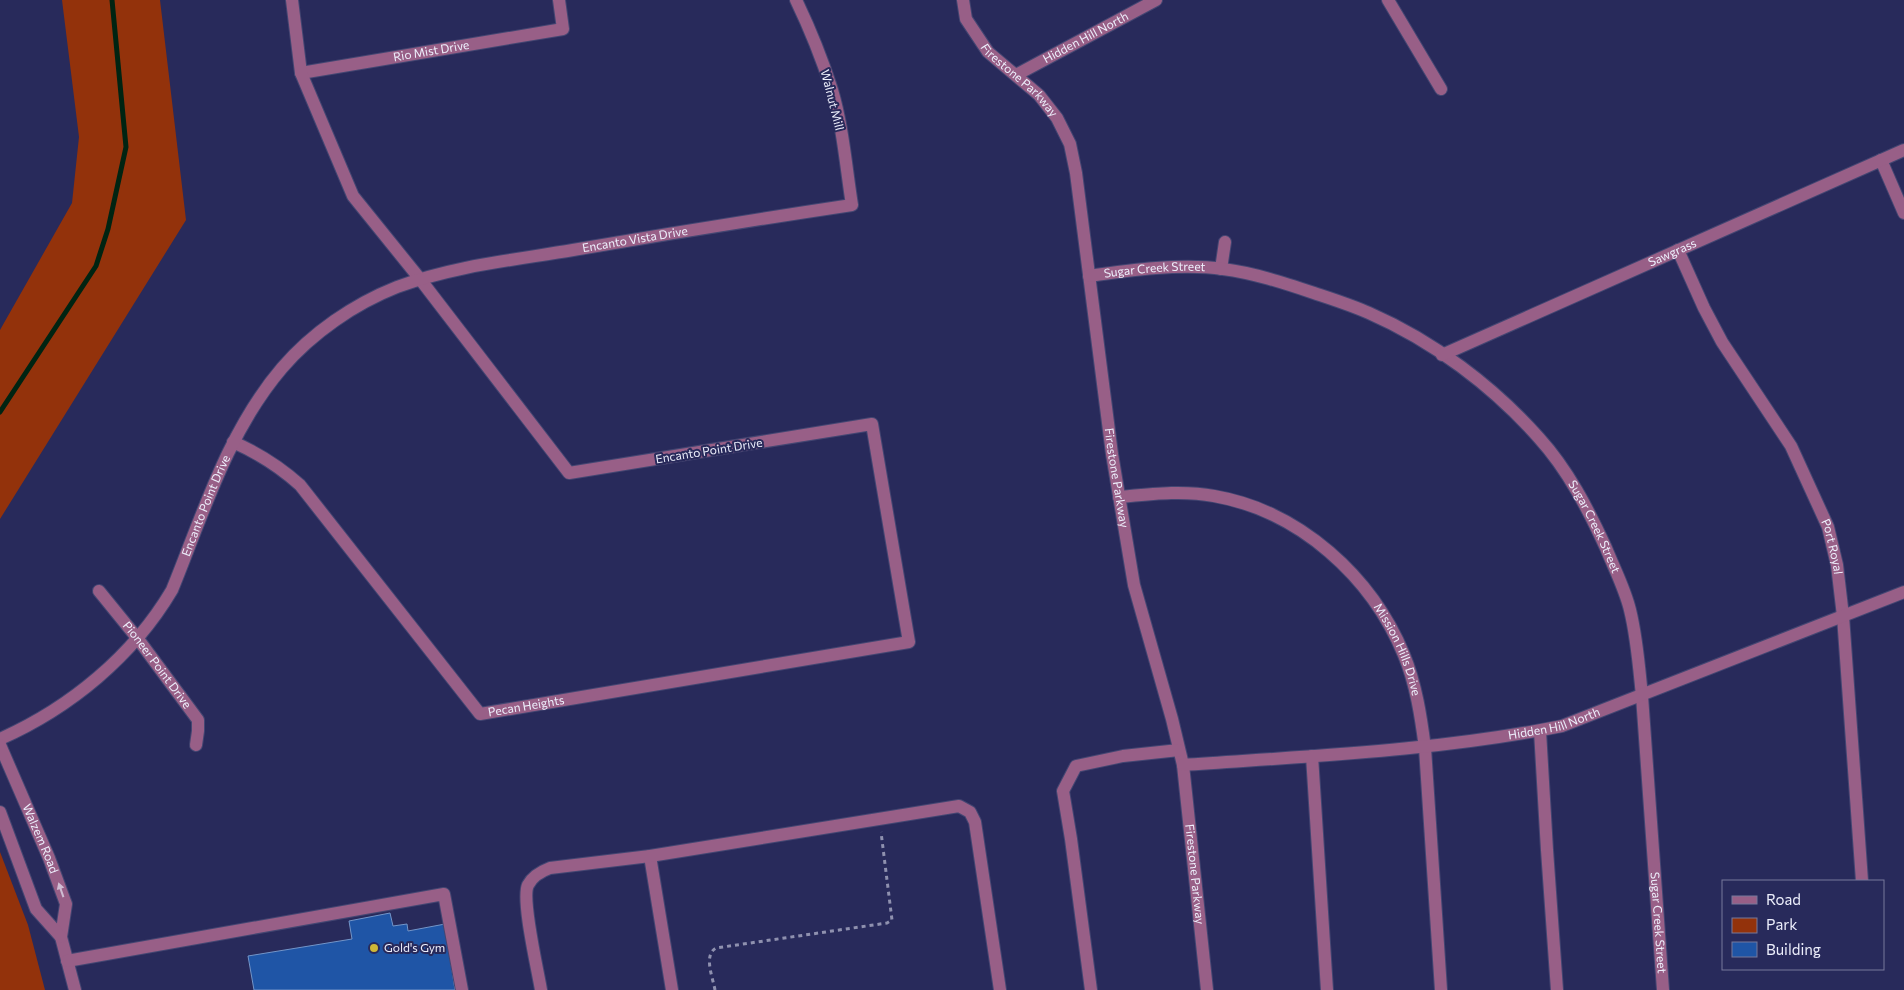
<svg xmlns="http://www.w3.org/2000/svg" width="1904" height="990" font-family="Commissioner,sans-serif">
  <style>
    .green { fill: #93320b }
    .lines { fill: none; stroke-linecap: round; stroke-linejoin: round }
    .stream { stroke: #002412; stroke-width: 5 }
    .building { fill: #1f55a6; stroke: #7395c8 }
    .minor-casing { stroke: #444672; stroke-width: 14 }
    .path { stroke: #8f91af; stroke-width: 3; stroke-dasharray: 4 4; stroke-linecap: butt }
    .minor { stroke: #985f87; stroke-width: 12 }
    .oneway { fill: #cfbdd3 }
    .poi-dot { fill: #cfb837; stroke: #282a5b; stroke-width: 2 }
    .labels { text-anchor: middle; stroke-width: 4; stroke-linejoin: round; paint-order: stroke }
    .street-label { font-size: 12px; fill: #edeffc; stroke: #282a5b }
    .poi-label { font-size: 12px; fill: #edeffc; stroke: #282a5b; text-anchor: start }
  </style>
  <rect width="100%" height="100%" fill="#282a5b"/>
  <g class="green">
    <polygon points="62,0 160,0 186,220 0,519 0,330 72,203 79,137"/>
    <polygon points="0,852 28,925 45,990 0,990"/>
  </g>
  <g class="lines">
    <polyline class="stream" points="0,412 96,266 108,229 126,147 112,0"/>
  </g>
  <polygon class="building" points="390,913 393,926 407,924 408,931 445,924 455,990 254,990 248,956 352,939 349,921"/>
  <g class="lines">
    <g class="minor-casing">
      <g id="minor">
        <path id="s1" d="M 963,0 L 966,19 L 988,52 L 1039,95 L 1057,118 L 1070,144 L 1076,173 L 1112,454 L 1134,585 L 1172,719 L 1183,765 L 1207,990"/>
        <polyline points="1388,0 1441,89"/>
        <path id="s2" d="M 301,73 L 563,29 L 559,0"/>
        <path id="s3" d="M 1016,75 L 1156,0"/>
        <polyline points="1881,160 1904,213"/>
        <path id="s4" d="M 1678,250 L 1704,308 L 1722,342 L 1791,446 L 1828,527 L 1837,565 L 1843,616 L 1862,881"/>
        <polyline points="1221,269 1225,242"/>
        <path id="s5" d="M 1089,276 C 1130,270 1182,263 1223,269 C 1254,273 1284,283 1314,293 C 1332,299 1351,305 1369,313 C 1433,341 1493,386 1539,438 C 1568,470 1588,509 1606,548 C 1614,568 1625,589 1630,610 C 1637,638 1639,667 1642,696 L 1663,990"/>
        <path id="s6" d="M 1442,355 L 1904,150"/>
        <path id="s7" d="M 233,442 C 258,453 280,467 300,485 L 480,714 L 909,642 L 872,424 L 569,473 L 420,279 L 353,196 L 301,73 L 292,0"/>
        <path id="s8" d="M 1119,497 C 1151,494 1183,490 1214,496 C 1300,511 1372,577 1404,655 C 1416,684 1421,717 1425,748 L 1441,990"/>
        <path id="s9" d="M 99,591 L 138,639 L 198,720 L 198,731 L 196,745"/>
        <polyline points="1540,731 1547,850 1557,990"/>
        <path id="s10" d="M 0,739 C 70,708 133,656 172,590 C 203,514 228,431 282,368 C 312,333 354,304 397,287 C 453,266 514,260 573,250 C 666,234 759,219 852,205 C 846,167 843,127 832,90 C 822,59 810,29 796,0"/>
        <path id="s11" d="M 0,745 L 49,858 L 66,904 L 61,937 L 75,990"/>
        <polyline points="1312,756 1327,990"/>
        <path id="s12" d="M 1183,765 C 1310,756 1437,751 1562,726 L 1904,592"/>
        <polyline points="0,812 36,909 61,937"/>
        <polyline points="650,856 672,990"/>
        <polyline points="67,961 444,894 462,990"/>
        <path d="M 541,990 C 538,971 521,899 528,885 C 532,877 542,871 550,868 L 650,856 L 959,806 L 970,812 L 975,822 L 1000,990"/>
        <polyline points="1091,990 1071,839 1063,791 1076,766 1123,756 1179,750"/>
      </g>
    </g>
    <path class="path" d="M 715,990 C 713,978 703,955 716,948 L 887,923 L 892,920 L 881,832"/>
    <use href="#minor" class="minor"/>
  </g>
  <defs><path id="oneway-solid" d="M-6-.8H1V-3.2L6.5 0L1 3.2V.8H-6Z" transform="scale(1.25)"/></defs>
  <use class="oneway" href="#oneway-solid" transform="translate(61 890) rotate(-109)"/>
  <circle class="poi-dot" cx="374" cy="948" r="5"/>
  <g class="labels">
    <g class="street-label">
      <text dy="4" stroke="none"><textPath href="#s3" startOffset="79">Hidden Hill North</textPath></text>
      <text dy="4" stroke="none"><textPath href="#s2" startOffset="132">Rio Mist Drive</textPath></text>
      <text dy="4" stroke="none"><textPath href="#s1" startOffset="101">Firestone Parkway</textPath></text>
      <text transform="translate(832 100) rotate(76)" y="4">Walnut Mill</text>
      <text dy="4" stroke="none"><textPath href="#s10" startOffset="865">Encanto Vista Drive</textPath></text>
      <text dy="4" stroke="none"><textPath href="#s6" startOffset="252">Sawgrass</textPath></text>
      <text dy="4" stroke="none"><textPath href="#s5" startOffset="66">Sugar Creek Street</textPath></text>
      <text transform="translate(709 451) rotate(-9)" y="4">Encanto Point Drive</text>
      <text dy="4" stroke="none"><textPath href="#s1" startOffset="521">Firestone Parkway</textPath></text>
      <text dy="4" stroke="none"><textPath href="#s10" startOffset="322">Encanto Point Drive</textPath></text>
      <text dy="4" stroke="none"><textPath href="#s5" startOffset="605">Sugar Creek Street</textPath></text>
      <text dy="4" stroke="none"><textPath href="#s4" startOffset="336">Port Royal</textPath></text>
      <text dy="4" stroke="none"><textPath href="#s8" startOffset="346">Mission Hills Drive</textPath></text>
      <text dy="4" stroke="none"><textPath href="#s9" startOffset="94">Pioneer Point Drive</textPath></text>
      <text dy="4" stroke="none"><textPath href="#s7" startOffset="418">Pecan Heights</textPath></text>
      <text dy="4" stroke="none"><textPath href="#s12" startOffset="374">Hidden Hill North</textPath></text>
      <text dy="4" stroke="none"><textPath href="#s11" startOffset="102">Walzem Road</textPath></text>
      <text dy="4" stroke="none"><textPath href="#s1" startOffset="926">Firestone Parkway</textPath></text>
      <text dy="4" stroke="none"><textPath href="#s5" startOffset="1010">Sugar Creek Street</textPath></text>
    </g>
    <g class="poi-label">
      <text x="384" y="952">Gold's Gym</text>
    </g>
  </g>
  <rect x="1722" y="880" width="162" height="90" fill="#282a5b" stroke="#77799b"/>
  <rect x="1732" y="896" width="25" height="8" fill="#985f87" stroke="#77799b"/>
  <text x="1766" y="905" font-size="15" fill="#edeffc">Road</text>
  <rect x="1732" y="918" width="25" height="15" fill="#93320b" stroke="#77799b"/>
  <text x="1766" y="930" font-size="15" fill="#edeffc">Park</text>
  <rect x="1732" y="942" width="25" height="15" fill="#1f55a6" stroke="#77799b"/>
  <text x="1766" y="955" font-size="15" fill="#edeffc">Building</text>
</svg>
